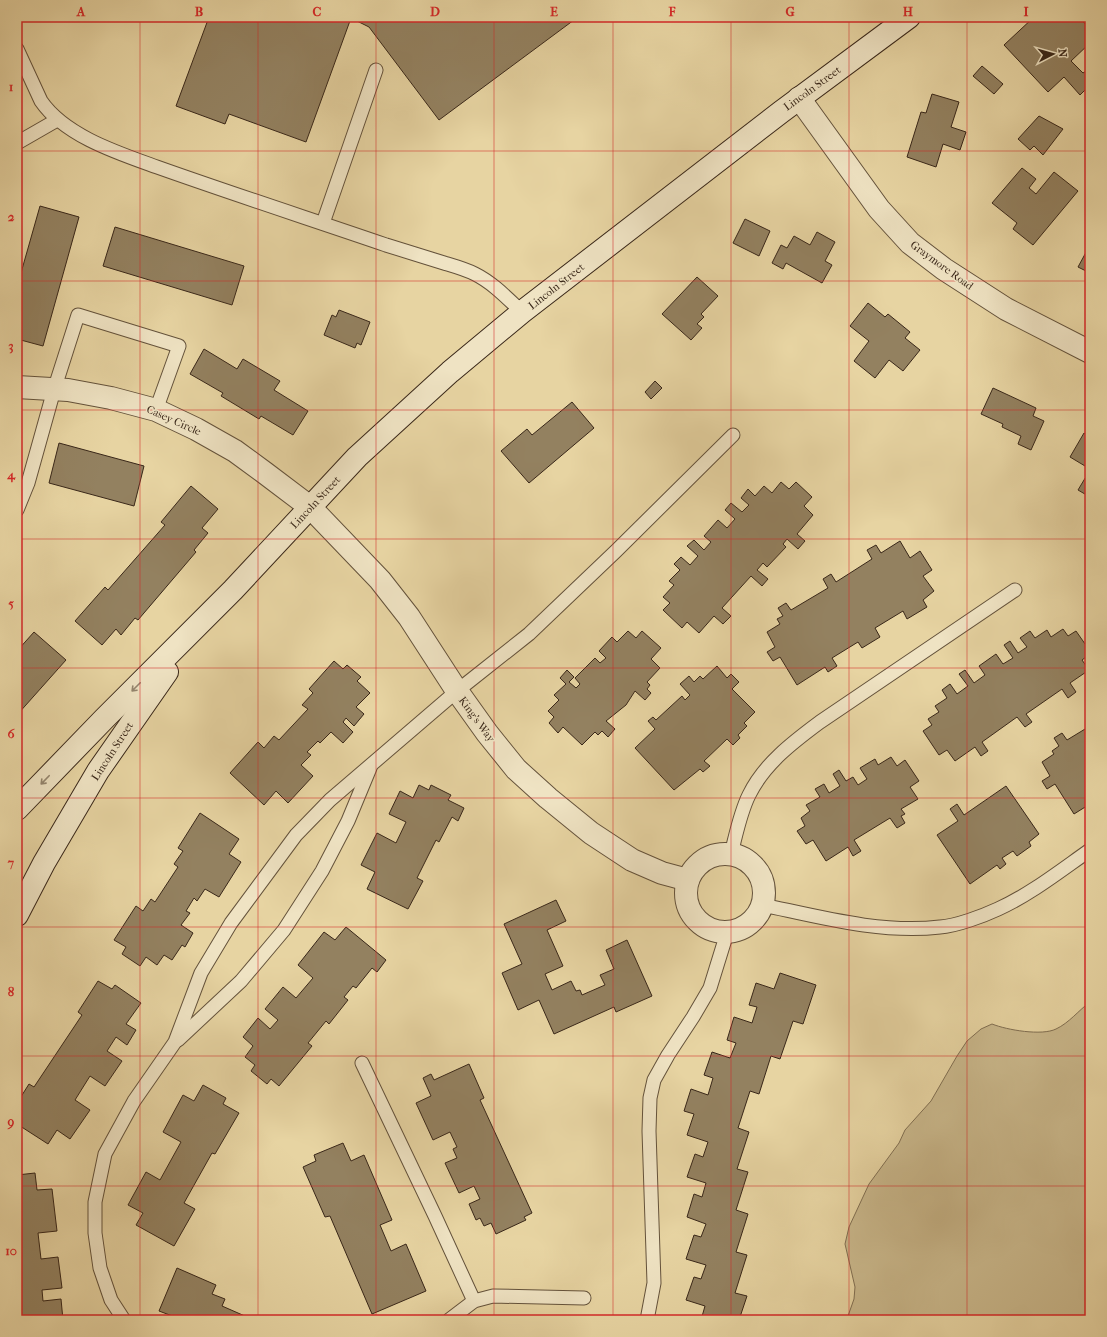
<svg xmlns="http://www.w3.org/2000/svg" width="1107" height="1337" font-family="'IM FELL French Canon',serif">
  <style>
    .green { fill: #c9b78b; stroke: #816f52 }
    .building { fill: #938160; stroke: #392719 }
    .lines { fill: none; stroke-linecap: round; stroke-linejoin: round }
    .lane-casing { stroke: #64523b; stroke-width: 15 }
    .street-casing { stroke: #64523b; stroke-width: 24 }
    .secondary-casing { stroke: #392719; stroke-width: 24 }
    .lane { stroke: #efe3c3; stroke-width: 13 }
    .street { stroke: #efe3c3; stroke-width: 22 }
    .secondary { stroke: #efe3c3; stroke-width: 22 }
    .oneway { stroke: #94856e }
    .grid { fill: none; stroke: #d62828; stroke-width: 1; stroke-opacity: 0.55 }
    .labels { text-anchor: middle; stroke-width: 3; stroke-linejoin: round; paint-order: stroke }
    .street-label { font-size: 11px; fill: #392719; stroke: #efe3c3 }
    .neatline { fill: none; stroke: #d62828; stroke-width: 1.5 }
    .grid-label { font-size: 13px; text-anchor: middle; font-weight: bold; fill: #d62828 }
  </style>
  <rect width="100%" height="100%" fill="#e7d4a2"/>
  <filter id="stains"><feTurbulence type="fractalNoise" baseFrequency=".005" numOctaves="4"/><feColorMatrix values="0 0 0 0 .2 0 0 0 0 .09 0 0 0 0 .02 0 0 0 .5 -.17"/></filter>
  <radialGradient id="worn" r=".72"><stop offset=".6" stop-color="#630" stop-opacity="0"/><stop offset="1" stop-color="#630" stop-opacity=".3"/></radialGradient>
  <path class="green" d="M 1090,1002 L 1090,1320 L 844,1320 L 848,1316 L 854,1299 L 855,1287 L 845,1244 L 849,1227 L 869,1184 L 899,1143 L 905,1130 L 931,1101 L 957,1056 L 967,1041 L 981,1029 L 992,1024 C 1007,1030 1042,1036 1056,1029 C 1069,1023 1079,1010 1090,1002 Z"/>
  <g class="building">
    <polygon points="209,17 578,17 439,120 369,27 351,18 306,142 229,114 225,124 176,106"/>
    <polygon points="1034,17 1069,17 1073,21 1079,17 1090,29 1090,43 1071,61 1083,73 1086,71 1090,74 1090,85 1080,95 1064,77 1048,92 1004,45"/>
    <polygon points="982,66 1003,84 994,94 973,76"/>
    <polygon points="932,94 959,102 951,127 966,132 960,150 943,144 936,167 907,157 921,112 926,113"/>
    <polygon points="1039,116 1063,129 1043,155 1034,146 1030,150 1018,139"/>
    <polygon points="1022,168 1036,179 1029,188 1036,194 1054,172 1078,191 1033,245 1013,229 1017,223 992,203"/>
    <polygon points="40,206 79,217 43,346 17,339 17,287"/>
    <polygon points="745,219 770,231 759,256 733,243"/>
    <polygon points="115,227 244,266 232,305 103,266"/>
    <polygon points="817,232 835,242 825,261 832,265 822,283 786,263 783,269 772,263 781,245 787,248 794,236 810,245"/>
    <polygon points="1090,245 1090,273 1078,267"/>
    <polygon points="697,277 718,296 701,314 704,317 697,324 702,328 691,340 662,314"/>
    <polygon points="868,303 885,317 888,314 910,332 905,338 920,350 903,371 889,360 875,378 854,361 869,341 850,326"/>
    <polygon points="339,310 370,322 361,345 357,343 355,348 324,335 332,315 336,317"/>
    <polygon points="204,349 237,369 243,359 280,381 274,390 308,411 293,435 261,416 259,419 221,396 223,393 190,374"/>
    <polygon points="655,381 662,388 651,399 645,392"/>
    <polygon points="993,388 1036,408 1033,416 1044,421 1031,450 1018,444 1021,436 1002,427 1003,424 981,414"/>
    <polygon points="572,402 594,428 529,483 501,451 527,429 532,435"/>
    <polygon points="1084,433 1090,437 1090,469 1070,457"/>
    <polygon points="59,443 144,466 134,506 49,483"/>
    <polygon points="1090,470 1090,497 1078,490"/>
    <polygon points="781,482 789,489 796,482 812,497 804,506 813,515 797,534 805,541 798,549 787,539 783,544 786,547 767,567 763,563 757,570 768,579 762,586 751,576 722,608 731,616 723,624 714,616 699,633 687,622 682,628 663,610 670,603 663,597 674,585 669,581 680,570 674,564 681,557 690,565 698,556 687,546 694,540 704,550 711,542 704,536 718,520 727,528 735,519 725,510 731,503 742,512 749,505 741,498 748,489 755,496 764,486 772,493"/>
    <polygon points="191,486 218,509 202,528 208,533 194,550 196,552 138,620 135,618 121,635 116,629 102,645 75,621 105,587 108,590 165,525 161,522"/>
    <polygon points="900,541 910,558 920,551 932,570 923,576 934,591 923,600 927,607 907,619 903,611 875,628 880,637 862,648 858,642 832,658 837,666 828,672 825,667 797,685 780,657 773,661 767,652 775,647 767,632 780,624 777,619 783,616 778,608 786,603 791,610 828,588 823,579 831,574 836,582 872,559 867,550 876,545 881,553"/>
    <polygon points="1063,629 1068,636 1076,631 1090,651 1090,654 1082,660 1089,670 1070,683 1076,692 1068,698 1062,689 1026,714 1032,722 1025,727 1017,717 982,742 988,751 981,756 975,747 955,761 947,750 939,755 923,731 932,725 928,719 939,712 935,706 947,698 942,690 950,684 957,694 968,686 959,674 965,670 974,683 985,675 979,666 996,654 1003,664 1013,658 1004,645 1010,641 1018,653 1027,647 1020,638 1030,631 1035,638 1047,630 1051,637"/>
    <polygon points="628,631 636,638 642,631 661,648 651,659 660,668 647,682 650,685 647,689 651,693 645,700 635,691 626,705 606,721 615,729 608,737 602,731 598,735 595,732 582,745 563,727 558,733 549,723 554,717 548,711 559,700 554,695 566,684 560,678 567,670 574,677 569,682 576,688 580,684 575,678 595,658 600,663 606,658 599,651 612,637 617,642"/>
    <polygon points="34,632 66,660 17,715 17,651"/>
    <polygon points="334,661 343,669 347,665 361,677 357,681 370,693 356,707 364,714 354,726 346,718 343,722 353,732 343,743 331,732 320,743 318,741 307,752 311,755 301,765 313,776 288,803 276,791 264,805 230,773 258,742 264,748 274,736 279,740 308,709 302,705 313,693 309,689"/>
    <polygon points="717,666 727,678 731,674 739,682 732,689 755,712 744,723 747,726 738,735 740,738 733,745 727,739 704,761 710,766 703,772 700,769 674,790 635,748 655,729 648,721 653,717 656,720 682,696 685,700 690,695 680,684 689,676 694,682 700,676 703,679"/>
    <polygon points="1090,726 1090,804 1074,814 1055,784 1047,789 1042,781 1050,776 1042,762 1054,754 1052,751 1059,746 1054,738 1062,733 1067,740"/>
    <polygon points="891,757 897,766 905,760 919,781 910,787 918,799 901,809 905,814 901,816 905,823 897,828 890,818 854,840 861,851 853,856 848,847 826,861 813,840 806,844 797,831 805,826 801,818 810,811 806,805 820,797 815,789 824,784 829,793 840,786 833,774 839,770 846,781 853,777 858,785 867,779 860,768 875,759 878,765"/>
    <polygon points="419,785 429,790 431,785 451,795 448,800 464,808 458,821 452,817 439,842 436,840 417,878 423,881 408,909 367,889 375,872 361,865 377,833 396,843 406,822 389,814 400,791 413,798"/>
    <polygon points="1006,786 1039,834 1029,842 1031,846 1017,856 1013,851 1002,858 1006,864 1000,869 997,865 970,884 937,835 958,821 950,809 957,804 964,815"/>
    <polygon points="200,813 239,839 229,854 241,862 219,897 205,889 197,901 194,898 186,911 190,913 181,925 193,933 185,947 182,945 172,960 164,955 157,965 146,957 140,966 122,954 126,947 114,940 136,906 143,911 151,899 155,902 178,867 174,864 183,851 178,848"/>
    <polygon points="556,900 566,921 547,930 563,966 545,974 552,990 571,981 576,991 580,990 582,995 605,985 600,975 614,969 606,950 627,940 652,996 616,1012 614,1007 554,1034 539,1000 518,1010 502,973 522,964 504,924"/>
    <polygon points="346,927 386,960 377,972 372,968 356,988 353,986 344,997 348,1000 329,1024 326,1021 308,1043 312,1046 279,1086 271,1079 267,1084 251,1071 255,1065 245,1057 253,1046 243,1037 258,1018 270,1029 278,1020 265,1009 283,987 296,998 313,978 298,965 324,932 335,940"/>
    <polygon points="780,973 816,985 803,1024 793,1021 780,1059 771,1056 759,1094 750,1091 738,1128 749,1132 737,1169 748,1172 736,1210 748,1214 736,1252 747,1255 735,1293 747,1296 739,1320 701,1320 705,1306 686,1300 694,1277 701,1279 706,1265 686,1259 694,1235 701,1237 706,1224 687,1217 694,1194 702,1197 706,1183 687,1177 695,1154 703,1157 708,1142 687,1135 694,1114 684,1111 691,1089 708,1095 713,1078 704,1075 712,1052 730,1058 736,1043 727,1040 734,1017 752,1023 757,1007 749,1005 756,983 774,989"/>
    <polygon points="98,981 112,989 115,985 141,1003 126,1024 136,1030 127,1045 116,1037 107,1051 122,1061 105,1086 90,1076 75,1100 90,1110 70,1139 57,1130 48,1144 17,1124 17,1103 29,1084 34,1087 82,1015 78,1012"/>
    <polygon points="469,1064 484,1098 480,1100 532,1213 524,1217 526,1220 496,1234 491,1223 484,1226 480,1218 476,1220 469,1204 480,1199 474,1186 459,1193 445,1163 457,1158 453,1149 457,1147 450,1132 433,1140 416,1103 431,1096 423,1078 431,1074 434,1080"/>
    <polygon points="203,1085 226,1098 223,1104 239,1113 215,1154 212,1153 184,1203 195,1209 174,1246 136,1225 143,1213 128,1205 146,1172 160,1180 181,1142 163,1132 183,1095 194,1101"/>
    <polygon points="343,1143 351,1161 364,1155 392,1220 380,1225 391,1251 406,1244 426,1291 372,1314 330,1216 325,1217 303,1167 316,1161 314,1155"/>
    <polygon points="35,1173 37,1190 52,1189 57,1231 38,1233 41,1259 58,1257 62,1288 42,1290 43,1301 61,1299 63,1320 17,1320 17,1175"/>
    <polygon points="177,1268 216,1285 212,1294 225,1299 222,1306 254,1320 174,1320 175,1317 159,1311"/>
  </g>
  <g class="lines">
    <g class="lane-casing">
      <g id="lane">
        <path d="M 17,49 L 41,101 C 65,136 118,153 157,167 C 233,194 310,219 386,245 C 405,251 425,257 444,263 C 454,266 465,269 475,274 C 493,283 507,298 522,312"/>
        <polyline points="17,143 57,120"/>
        <polyline points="323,223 376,70"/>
        <polyline points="17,510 28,483 54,390 78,315 179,346 156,410"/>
        <path d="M 731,854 C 736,835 740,813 749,795 C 764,764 793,742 820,722 L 1015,590"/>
        <path d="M 763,905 C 820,917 882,934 940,927 C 956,926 983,916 998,909 C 1031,894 1060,871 1090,850"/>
        <polyline points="178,1040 241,981 284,930 322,871 348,821 370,768"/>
        <polyline points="362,1063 435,1216 474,1301"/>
        <polyline points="124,1320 111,1300 100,1268 95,1233 95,1202 105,1154 134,1101 175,1042 201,973 231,923 296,835 330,800 457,691 529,634 616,551 733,435"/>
        <polyline points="449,1320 474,1301 493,1296 584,1298"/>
        <polyline points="647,1320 654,1283 649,1131 650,1098 654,1080 668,1055 693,1017 710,988 727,933"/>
      </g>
    </g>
    <g class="street-casing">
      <g id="street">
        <polyline points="799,98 879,209 910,243 944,269 1006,309 1090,352"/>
        <polyline points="17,387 68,390 111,398 156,410 196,429 235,451 265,473 310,507 380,580 409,617 457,691 487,733 516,769 548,798 591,833 632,860 662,873 688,880"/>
        <circle cx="725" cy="893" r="39"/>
      </g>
    </g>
    <g class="secondary-casing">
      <g id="secondary">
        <polyline points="17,809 104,719 233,590 357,457 450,372 522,312 781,112 909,17"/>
        <polyline points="17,915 44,863 98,771 167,672"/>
      </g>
    </g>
    <use href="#lane" class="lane"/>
    <use href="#street" class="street"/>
    <use href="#secondary" class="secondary"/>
  </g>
  <defs><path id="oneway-shaft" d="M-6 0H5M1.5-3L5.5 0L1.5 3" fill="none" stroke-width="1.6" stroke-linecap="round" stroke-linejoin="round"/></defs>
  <g class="oneway">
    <use href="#oneway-shaft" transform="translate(136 687) rotate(135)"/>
    <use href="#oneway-shaft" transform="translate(45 780) rotate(134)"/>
  </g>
  <path class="grid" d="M 140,17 L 140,1320M 258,17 L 258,1320M 376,17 L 376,1320M 494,17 L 494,1320M 613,17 L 613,1320M 731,17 L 731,1320M 849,17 L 849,1320M 967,17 L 967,1320M 17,151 L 1090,151M 17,281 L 1090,281M 17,410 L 1090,410M 17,539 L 1090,539M 17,668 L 1090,668M 17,798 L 1090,798M 17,927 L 1090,927M 17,1056 L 1090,1056M 17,1186 L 1090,1186"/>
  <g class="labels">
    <g class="street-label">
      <text transform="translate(812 88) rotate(-36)" y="4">Lincoln Street</text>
      <text transform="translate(942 265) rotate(36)" y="4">Graymore Road</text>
      <text transform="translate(556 286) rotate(-38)" y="4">Lincoln Street</text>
      <text transform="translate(174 420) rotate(24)" y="4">Casey Circle</text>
      <text transform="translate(315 502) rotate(-47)" y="4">Lincoln Street</text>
      <text transform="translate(477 719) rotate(54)" y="4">King's Way</text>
      <text transform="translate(112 751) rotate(-57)" y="4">Lincoln Street</text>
    </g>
  </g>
  <rect width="1107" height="1337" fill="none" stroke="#e7d4a2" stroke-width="44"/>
  <g transform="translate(1053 54) rotate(84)" stroke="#efe3c3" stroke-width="3" paint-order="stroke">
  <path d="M0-3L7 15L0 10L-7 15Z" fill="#392719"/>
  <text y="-6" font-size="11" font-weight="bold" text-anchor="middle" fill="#392719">N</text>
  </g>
  <rect x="22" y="22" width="1063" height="1293" class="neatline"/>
  <g class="grid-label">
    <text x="81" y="16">A</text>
    <text x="199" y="16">B</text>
    <text x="317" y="16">C</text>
    <text x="435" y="16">D</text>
    <text x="554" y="16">E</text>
    <text x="672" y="16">F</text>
    <text x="790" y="16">G</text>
    <text x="908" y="16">H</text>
    <text x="1026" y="16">I</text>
    <text x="11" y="91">1</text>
    <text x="11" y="221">2</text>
    <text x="11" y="350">3</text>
    <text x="11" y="479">4</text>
    <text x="11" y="608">5</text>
    <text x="11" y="738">6</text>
    <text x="11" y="867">7</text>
    <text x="11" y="996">8</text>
    <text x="11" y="1126">9</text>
    <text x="11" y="1255">10</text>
  </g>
  <rect width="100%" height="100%" filter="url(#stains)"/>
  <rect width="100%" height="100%" fill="url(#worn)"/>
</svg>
